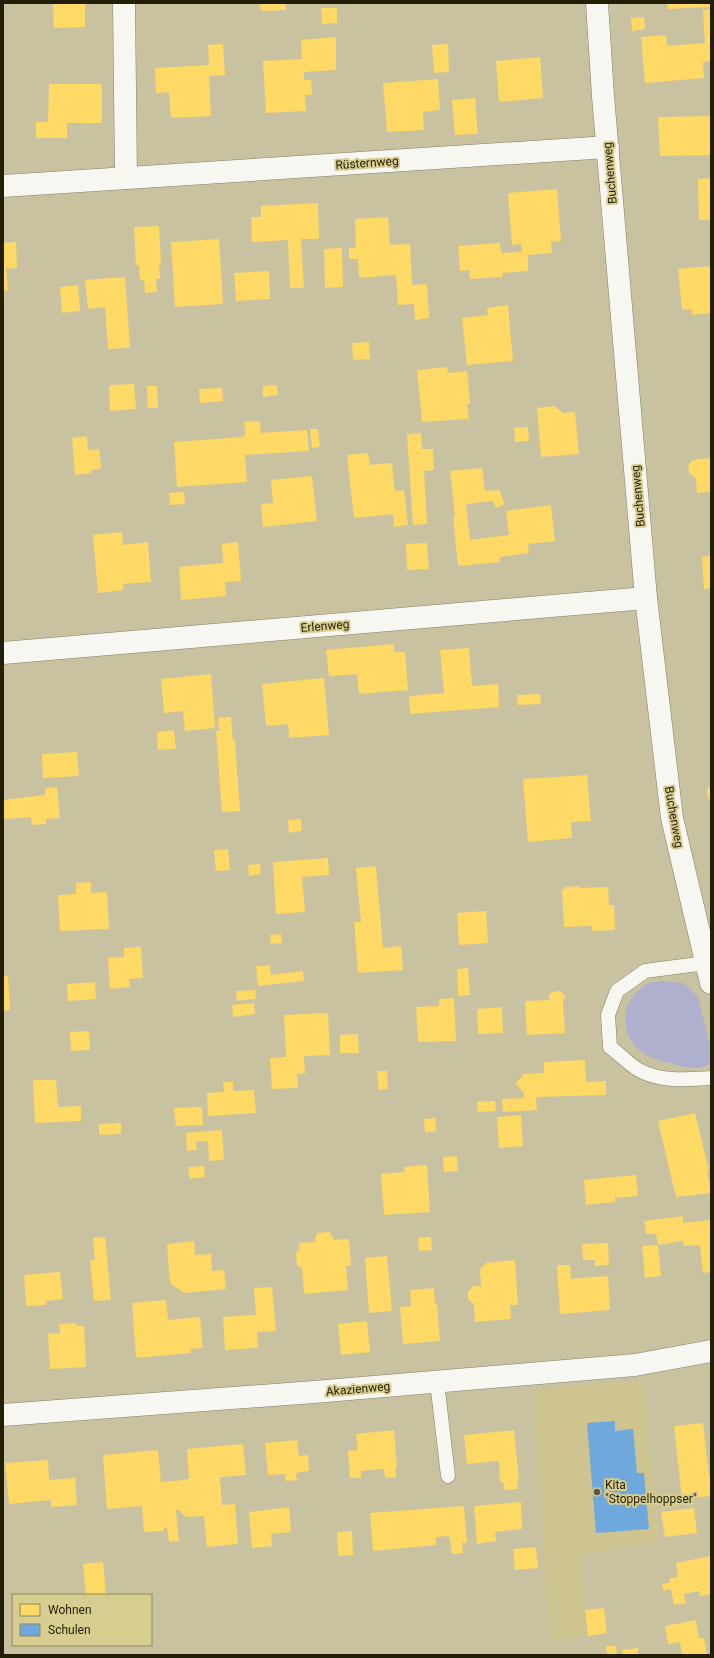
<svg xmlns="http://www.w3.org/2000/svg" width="714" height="1658" font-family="Roboto,sans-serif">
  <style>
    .built { fill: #cec48f }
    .green { fill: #afb0ce }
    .homes { fill: #ffd966 }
    .schools { fill: #6fa8dc }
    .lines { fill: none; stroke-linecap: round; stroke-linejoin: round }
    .lane-casing { stroke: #847f65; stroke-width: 15 }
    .street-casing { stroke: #847f65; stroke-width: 23 }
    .lane { stroke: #f7f6f1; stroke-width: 14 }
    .street { stroke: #f7f6f1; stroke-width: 22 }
    .poi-dot { fill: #5d583c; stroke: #d8cd90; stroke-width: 1.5 }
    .labels { text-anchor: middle; stroke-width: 4; stroke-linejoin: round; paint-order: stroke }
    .street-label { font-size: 12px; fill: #231f06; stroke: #d8cd90 }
    .poi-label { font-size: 12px; fill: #231f06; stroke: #d8cd90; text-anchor: start }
  </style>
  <rect width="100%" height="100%" fill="#c8c2a0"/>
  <polygon class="built" points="644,1381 659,1542 580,1555 586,1636 550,1641 533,1390"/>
  <path class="green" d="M 662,981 L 683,983 L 698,997 L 711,1050 L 710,1063 C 701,1071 689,1068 678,1065 C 666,1062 654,1060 643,1053 C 621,1038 619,1006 639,990 C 641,988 644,985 646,984 C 651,982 657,982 662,981 Z"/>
  <g class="homes">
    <polygon points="53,3 85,3 85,27 54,28"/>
    <polygon points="260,3 286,3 286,10 261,11"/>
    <polygon points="667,3 711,3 711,7 668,9"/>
    <polygon points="321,8 337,8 337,23 322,24"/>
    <polygon points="711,9 711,61 703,62 704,78 645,83 641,37 666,35 667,46 705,43 703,10"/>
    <polygon points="644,17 645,29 632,31 631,18"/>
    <polygon points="336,37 336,70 304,72 304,80 311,80 312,95 305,95 306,111 266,113 263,61 302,59 301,40"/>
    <polygon points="223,44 225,75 209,76 211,116 171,118 169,92 156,93 155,68 209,65 208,45"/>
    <polygon points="448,44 449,72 434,73 432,45"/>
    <polygon points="540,57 543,98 499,102 496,61"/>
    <polygon points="438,79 440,110 423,112 424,130 387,132 383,83"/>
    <polygon points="49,84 102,84 102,123 67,123 67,138 36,138 36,122 48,122"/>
    <polygon points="475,98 478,134 455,135 452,100"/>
    <polygon points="711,116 711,155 660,156 658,117"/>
    <polygon points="711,178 711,220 699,220 698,179"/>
    <polygon points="557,189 561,241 551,242 552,253 528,255 528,271 502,273 503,277 470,279 469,270 460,271 458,246 500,243 501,253 522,252 521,244 512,245 508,193"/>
    <polygon points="318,203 319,239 301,239 304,288 290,288 288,240 252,242 251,217 261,217 261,206"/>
    <polygon points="388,217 390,245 410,244 412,285 427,284 429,318 415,320 414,304 398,305 396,275 359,278 358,259 349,259 349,248 356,248 355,219"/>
    <polygon points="159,226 161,263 159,263 160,279 156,279 157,292 145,293 144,280 140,280 139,265 136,265 134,227"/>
    <polygon points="219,239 223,304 175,307 171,242"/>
    <polygon points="16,242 17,268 6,269 8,290 3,291 3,243"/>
    <polygon points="342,248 343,287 325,288 324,249"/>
    <polygon points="711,266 711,313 692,315 692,309 682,310 678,269"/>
    <polygon points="269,271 270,299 236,301 234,273"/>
    <polygon points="125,277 130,348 108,349 105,307 88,309 85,280"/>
    <polygon points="78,285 80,311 62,313 60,287"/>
    <polygon points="508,305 513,361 467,365 462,318 488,315 487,308"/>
    <polygon points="369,342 370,359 353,360 352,343"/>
    <polygon points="447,367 448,373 467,371 470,404 467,404 469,419 422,422 417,370"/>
    <polygon points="134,384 136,409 110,411 109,385"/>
    <polygon points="277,385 278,395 263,397 263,386"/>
    <polygon points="147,386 157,386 158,408 148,408"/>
    <polygon points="222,388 223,401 200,403 199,389"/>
    <polygon points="554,406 563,413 575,412 579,454 541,457 537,408"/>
    <polygon points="260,421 261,433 307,430 309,451 245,455 247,482 177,487 174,442 244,437 244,434 246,434 244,422"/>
    <polygon points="528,427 529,441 515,442 514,428"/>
    <polygon points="310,429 318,429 320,447 312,448"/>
    <polygon points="421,433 422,449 433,449 434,470 424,471 427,524 413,525 407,434"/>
    <polygon points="87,436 88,450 99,449 101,469 91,470 91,473 75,475 72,438"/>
    <polygon points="368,453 370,465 392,463 395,491 404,490 408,525 394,527 393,514 354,518 347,455"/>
    <polygon points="711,458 711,492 697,493 696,478 689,473 688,465 693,460"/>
    <polygon points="482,468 485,491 499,490 505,504 496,508 493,501 466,504 470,540 509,535 506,511 551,505 555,541 528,544 529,553 500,557 500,562 458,566 453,517 455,517 450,471"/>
    <polygon points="312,476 317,521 263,527 261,504 273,503 271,480"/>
    <polygon points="184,492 185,504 170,505 169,493"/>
    <polygon points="122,532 123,545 148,542 151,582 123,584 123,590 98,593 93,535"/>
    <polygon points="238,542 241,581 225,582 226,596 181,600 179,567 223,563 222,544"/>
    <polygon points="427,543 429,569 407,570 406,544"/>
    <polygon points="711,556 711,588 704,589 702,557"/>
    <polygon points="394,644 394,652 405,652 408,690 359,694 357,674 329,676 326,650"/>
    <polygon points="469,648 472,686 498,684 499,707 410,714 409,696 444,693 440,650"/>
    <polygon points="211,674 215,728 185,731 183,711 164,713 161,679"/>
    <polygon points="324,678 329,735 289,738 288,724 266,726 262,684"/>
    <polygon points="540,694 541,704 518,705 517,695"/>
    <polygon points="231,717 233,741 235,741 240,811 222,812 216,731 219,731 218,718"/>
    <polygon points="174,730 176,749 158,750 157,732"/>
    <polygon points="77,752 79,776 43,778 42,754"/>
    <polygon points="587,775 591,821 571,822 572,838 528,842 523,779"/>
    <polygon points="57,787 60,818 46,819 46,824 32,825 31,817 3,819 3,800 45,795 45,788"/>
    <polygon points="711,787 711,799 708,799 707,788"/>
    <polygon points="301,819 302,831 289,833 288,820"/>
    <polygon points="228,849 230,870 216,871 214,850"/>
    <polygon points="328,858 329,875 302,877 305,912 276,914 273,862"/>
    <polygon points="260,864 261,874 249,876 248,865"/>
    <polygon points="376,866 383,948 401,946 403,970 358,973 354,922 361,922 356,868"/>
    <polygon points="91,882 91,893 107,892 109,929 60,931 58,895 76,894 76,883"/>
    <polygon points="579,886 579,888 608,887 609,905 614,905 615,930 592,931 592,926 564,927 562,889 565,889 565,887"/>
    <polygon points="486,911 488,943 459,945 457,913"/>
    <polygon points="281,934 282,943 271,944 270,935"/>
    <polygon points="141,947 143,978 129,979 130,987 110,989 108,958 124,957 124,948"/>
    <polygon points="270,965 271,975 303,971 304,981 258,986 256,966"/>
    <polygon points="468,968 470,995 458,996 457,969"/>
    <polygon points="3,976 8,976 10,1010 3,1011"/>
    <polygon points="95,982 96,999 68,1001 67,984"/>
    <polygon points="255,990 256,999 237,1001 236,991"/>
    <polygon points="560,991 565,996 563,1002 565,1033 527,1035 525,1001 549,1000 549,995 552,992"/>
    <polygon points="454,998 456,1041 418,1042 416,1007 439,1006 439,999"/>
    <polygon points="254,1003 255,1014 233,1017 232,1005"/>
    <polygon points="502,1007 503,1033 478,1034 477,1009"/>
    <polygon points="328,1013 330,1055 304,1056 305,1074 297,1074 298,1088 272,1089 270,1058 286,1057 284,1015"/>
    <polygon points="89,1031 90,1050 71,1051 70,1032"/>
    <polygon points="358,1034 359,1053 340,1053 340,1035"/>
    <polygon points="585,1060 586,1082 606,1081 606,1095 536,1097 537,1110 503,1112 502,1099 524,1098 524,1093 515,1083 523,1076 523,1074 544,1073 544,1062"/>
    <polygon points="377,1071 387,1071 388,1089 379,1090"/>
    <polygon points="33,1080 56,1080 58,1107 81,1106 81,1121 35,1123"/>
    <polygon points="223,1082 233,1082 233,1091 254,1090 256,1113 208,1116 207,1093 224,1092"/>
    <polygon points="495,1101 496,1111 478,1112 477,1102"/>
    <polygon points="202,1107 203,1125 176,1126 174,1108"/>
    <polygon points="695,1113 709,1171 707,1171 711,1193 676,1197 658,1121"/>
    <polygon points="521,1115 523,1146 499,1148 497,1117"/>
    <polygon points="435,1118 436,1131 425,1133 424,1119"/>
    <polygon points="121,1123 121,1134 99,1135 99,1124"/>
    <polygon points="222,1130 224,1160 209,1161 208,1141 196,1142 197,1150 187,1151 186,1133"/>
    <polygon points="457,1156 458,1171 444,1172 443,1157"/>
    <polygon points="427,1165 430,1212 384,1215 381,1174 405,1172 404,1167"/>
    <polygon points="204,1166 205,1177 190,1179 188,1167"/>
    <polygon points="636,1175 638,1196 615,1198 615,1202 586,1205 584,1180"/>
    <polygon points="683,1216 683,1223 711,1220 711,1272 703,1273 700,1245 684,1246 683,1241 658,1245 656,1234 646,1234 644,1221"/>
    <polygon points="330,1232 334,1240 349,1239 351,1266 346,1266 348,1290 304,1294 302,1268 297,1265 296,1253 300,1249 299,1243 315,1242 317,1233"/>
    <polygon points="105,1237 111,1300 94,1301 90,1261 95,1260 93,1238"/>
    <polygon points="431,1237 432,1250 419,1251 418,1238"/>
    <polygon points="194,1241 195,1255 211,1254 212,1271 224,1270 226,1289 184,1293 170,1283 167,1244"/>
    <polygon points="608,1243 609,1265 595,1266 595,1260 583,1260 582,1244"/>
    <polygon points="658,1245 661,1276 645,1278 642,1246"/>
    <polygon points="387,1256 392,1311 369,1313 365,1258"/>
    <polygon points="515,1260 518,1305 510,1305 511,1319 475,1322 474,1304 468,1299 468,1292 473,1286 481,1286 480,1269 486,1263"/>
    <polygon points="557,1265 570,1265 571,1279 608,1276 610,1310 560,1314"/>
    <polygon points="60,1272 63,1299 46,1301 46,1305 26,1306 24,1275"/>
    <polygon points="272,1287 276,1331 257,1332 258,1348 225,1350 223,1317 256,1315 254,1288"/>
    <polygon points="434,1288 435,1304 437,1304 440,1341 403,1344 400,1307 411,1306 410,1290"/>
    <polygon points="166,1300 168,1320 200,1317 203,1348 190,1349 191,1353 136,1358 132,1303"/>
    <polygon points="367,1321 370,1352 341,1355 338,1324"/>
    <polygon points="76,1323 77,1326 84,1326 86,1367 50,1369 48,1334 60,1333 59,1324"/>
    <polygon points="703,1423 709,1476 711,1475 711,1496 682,1499 674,1426"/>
    <polygon points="394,1430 397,1468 395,1468 396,1477 385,1478 384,1469 361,1471 361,1478 350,1478 348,1451 358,1450 356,1434"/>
    <polygon points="514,1430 519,1480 517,1481 518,1489 504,1490 503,1482 500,1482 499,1461 467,1464 464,1435"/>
    <polygon points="297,1440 299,1456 308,1455 309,1471 296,1473 297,1480 286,1481 285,1474 268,1475 265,1443"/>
    <polygon points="243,1444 246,1475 220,1477 222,1505 235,1504 238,1544 207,1547 204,1516 186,1517 179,1510 176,1510 179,1541 169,1542 167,1527 163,1528 164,1531 144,1532 142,1506 107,1509 103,1455 158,1450 161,1482 175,1481 189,1479 187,1449"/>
    <polygon points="48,1460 49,1480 75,1478 77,1505 51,1507 51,1500 9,1504 5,1463"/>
    <polygon points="521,1502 522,1529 495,1532 496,1541 477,1544 474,1506"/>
    <polygon points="464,1506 467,1543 462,1543 463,1553 452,1554 449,1536 436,1537 436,1545 373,1551 370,1513"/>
    <polygon points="289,1507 291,1532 271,1534 272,1546 252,1548 249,1512"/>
    <polygon points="694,1508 697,1533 665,1537 661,1512"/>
    <polygon points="352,1531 353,1555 338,1556 337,1532"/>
    <polygon points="536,1547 538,1568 515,1570 513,1549"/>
    <polygon points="711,1556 711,1594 700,1596 699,1591 684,1594 686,1603 674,1605 671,1589 664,1591 662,1584 670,1583 669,1579 678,1577 676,1563"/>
    <polygon points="103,1562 106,1595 86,1595 83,1564"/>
    <polygon points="604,1608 607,1633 588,1636 585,1610"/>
    <polygon points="696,1620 699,1638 704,1638 707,1655 682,1655 680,1642 668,1644 665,1626"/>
    <polygon points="606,1646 616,1646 617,1655 607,1655"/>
    <polygon points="638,1648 638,1655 623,1655 622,1650"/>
  </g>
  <polygon class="schools" points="615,1421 615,1431 633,1429 637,1473 644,1473 649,1529 596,1533 587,1423"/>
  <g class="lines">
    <g class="lane-casing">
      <g id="lane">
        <path d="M 706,963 L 645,971 L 617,991 L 608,1015 L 610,1047 C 620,1054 632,1068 643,1072 C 664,1082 689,1079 711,1078"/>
        <polyline points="437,1382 448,1476"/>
      </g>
    </g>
    <g class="street-casing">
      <g id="street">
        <polyline points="124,3 126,178"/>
        <polyline points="597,3 603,96 646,598 672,818 711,983"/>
        <polyline points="3,186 608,147"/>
        <polyline points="3,653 646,598"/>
        <polyline points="3,1415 314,1392 635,1365 711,1351"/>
      </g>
    </g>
    <use href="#lane" class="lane"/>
    <use href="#street" class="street"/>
  </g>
  <circle class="poi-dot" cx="597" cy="1492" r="4"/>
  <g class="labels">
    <g class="street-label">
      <text transform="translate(367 163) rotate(-4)" y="4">Rüsternweg</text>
      <text transform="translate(610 173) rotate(-95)" y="4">Buchenweg</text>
      <text transform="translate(638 496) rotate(-95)" y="4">Buchenweg</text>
      <text transform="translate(325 626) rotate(-5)" y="4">Erlenweg</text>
      <text transform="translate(674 817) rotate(80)" y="4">Buchenweg</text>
      <text transform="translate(358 1389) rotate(-5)" y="4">Akazienweg</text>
    </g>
    <g class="poi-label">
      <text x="605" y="1489">Kita<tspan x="605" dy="14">"Stoppelhoppser"</tspan></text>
    </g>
  </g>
  <rect width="714" height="1658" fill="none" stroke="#231f06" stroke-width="8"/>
  <rect x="12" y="1594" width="140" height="52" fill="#d8cd90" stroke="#908759"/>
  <rect x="20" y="1604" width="20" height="12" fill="#ffd966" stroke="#908759"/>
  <text x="48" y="1614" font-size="12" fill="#231f06">Wohnen</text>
  <rect x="20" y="1624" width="20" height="12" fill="#6fa8dc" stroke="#908759"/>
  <text x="48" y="1634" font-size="12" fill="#231f06">Schulen</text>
</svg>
